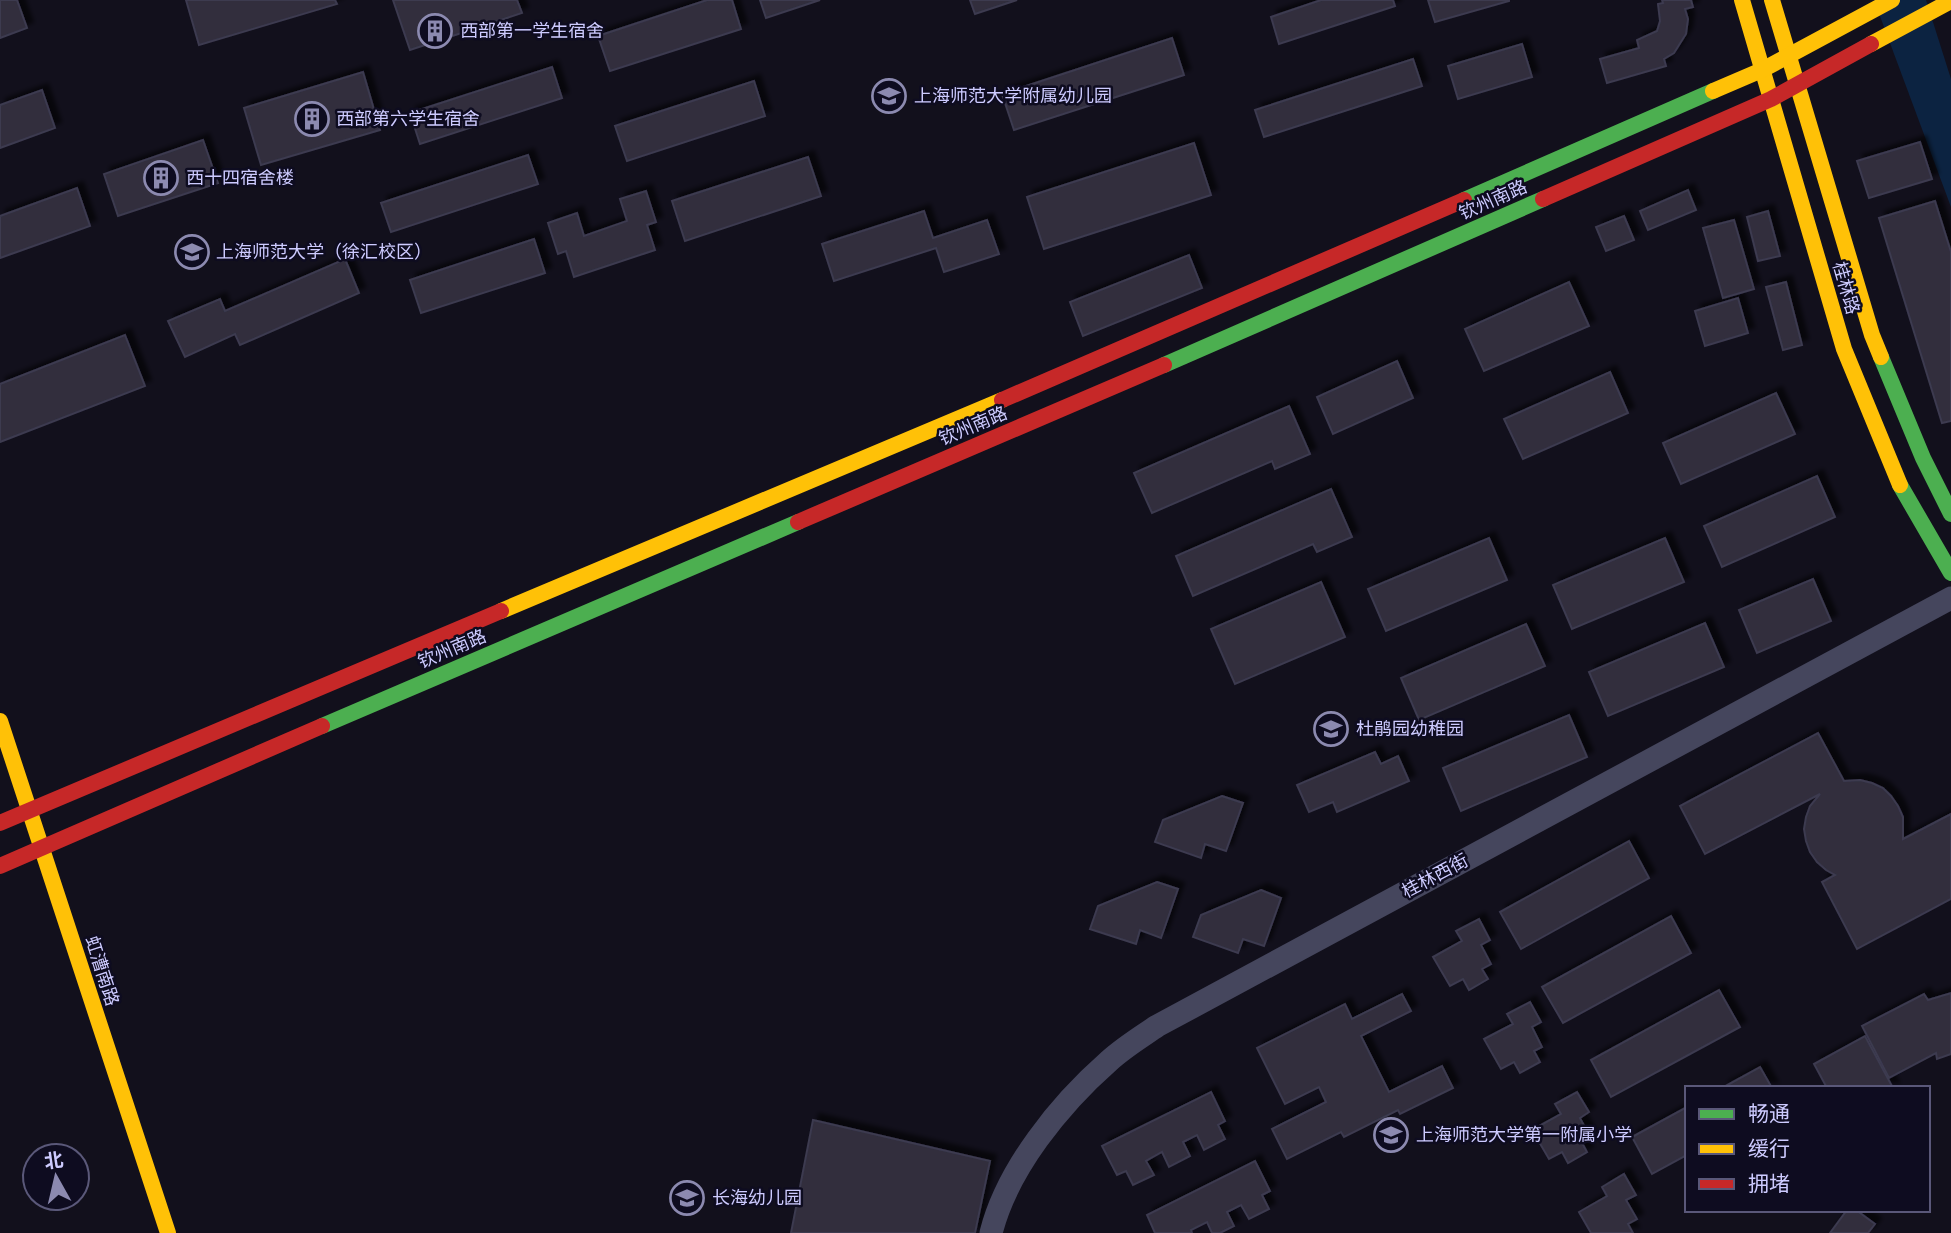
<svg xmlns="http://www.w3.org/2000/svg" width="1951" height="1233" font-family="'Work Sans','Noto Sans SC',sans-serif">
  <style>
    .water { fill: #0c2341 }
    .building { fill: #302e3e; stroke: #3c3a50; stroke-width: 2; filter: url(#shadow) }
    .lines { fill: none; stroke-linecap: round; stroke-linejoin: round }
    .street { stroke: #45465d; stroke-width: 23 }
    .fast { stroke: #4caf50; stroke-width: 16 }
    .slow { stroke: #ffc107; stroke-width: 16 }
    .jam { stroke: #c62828; stroke-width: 16 }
    .labels { text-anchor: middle; stroke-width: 5; stroke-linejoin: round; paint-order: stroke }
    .poi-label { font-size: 18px; fill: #cdcbff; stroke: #0e0c20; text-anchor: start }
    .street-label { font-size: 18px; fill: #cdcbff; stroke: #0e0c20 }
  </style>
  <defs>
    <filter id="shadow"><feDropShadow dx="6" dy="-6" stdDeviation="2" flood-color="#0009"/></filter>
  </defs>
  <rect width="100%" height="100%" fill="#12101c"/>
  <polygon class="water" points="1874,0 1926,0 1951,79 1951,207"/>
  <g class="building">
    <polygon points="0,0 17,0 27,28 0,38"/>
    <polygon points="186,0 335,0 337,4 199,45"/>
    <polygon points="393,0 517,0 522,13 410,50"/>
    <polygon points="707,0 732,0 741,29 610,71 598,36"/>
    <polygon points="760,0 820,0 766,18"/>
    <polygon points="970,0 1017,0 975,14"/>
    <polygon points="1321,0 1393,0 1395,6 1279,44 1271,17"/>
    <polygon points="1428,0 1509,0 1509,1 1435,22"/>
    <polygon points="1662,0 1691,0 1693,7 1685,9 1688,19 1686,34 1674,53 1664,59 1666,66 1607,83 1600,59 1639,48 1637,40 1657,31 1660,21 1658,4 1663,3"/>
    <polygon points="1172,38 1184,75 1014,130 1002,94"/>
    <polygon points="1522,44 1532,77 1458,99 1448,66"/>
    <polygon points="1413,59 1422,86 1264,137 1255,110"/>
    <polygon points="552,67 562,98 420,144 410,113"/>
    <polygon points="363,72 380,130 261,165 244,108"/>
    <polygon points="754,81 765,116 627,161 615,126"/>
    <polygon points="42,90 55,128 0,148 0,105"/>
    <polygon points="203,140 218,183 118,216 104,174"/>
    <polygon points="1920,142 1932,179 1869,198 1857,161"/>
    <polygon points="1194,143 1211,195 1044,249 1027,197"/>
    <polygon points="528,155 538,184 391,232 381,203"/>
    <polygon points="808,157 821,196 685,241 672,201"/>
    <polygon points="77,188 90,226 0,258 0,216"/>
    <polygon points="1688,190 1696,210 1648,230 1640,211"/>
    <polygon points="646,191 656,222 647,225 655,250 574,277 566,251 558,254 548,223 577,213 584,236 627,221 620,199"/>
    <polygon points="1935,201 1951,252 1951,421 1942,423 1879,218"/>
    <polygon points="924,211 933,238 987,220 999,254 944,272 936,248 834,281 822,244"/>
    <polygon points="1768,211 1780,256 1758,261 1747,217"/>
    <polygon points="1624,216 1634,240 1606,251 1596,227"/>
    <polygon points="1734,220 1754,289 1723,298 1703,228"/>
    <polygon points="534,239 545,273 421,313 410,280"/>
    <polygon points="1189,255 1202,288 1083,336 1070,302"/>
    <polygon points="345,259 359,293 240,345 235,334 185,357 168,321 220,299 225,311"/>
    <polygon points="1569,282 1589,326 1484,371 1465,329"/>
    <polygon points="1786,282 1802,345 1783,350 1766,287"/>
    <polygon points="1738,298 1748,333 1705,346 1695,311"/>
    <polygon points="125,335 145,386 0,442 0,384"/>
    <polygon points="1397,361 1413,398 1333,434 1317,397"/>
    <polygon points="1610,372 1628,413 1523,459 1504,419"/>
    <polygon points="1776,393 1795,434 1681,484 1663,443"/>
    <polygon points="1289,406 1310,454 1275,469 1272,461 1152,513 1134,473"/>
    <polygon points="1817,476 1835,517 1722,567 1704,526"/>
    <polygon points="1331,489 1352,537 1317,552 1313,544 1193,596 1176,556"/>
    <polygon points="1489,538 1507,580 1386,631 1368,589"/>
    <polygon points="1665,538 1684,582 1572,629 1553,585"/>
    <polygon points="1813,579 1831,621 1757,653 1739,610"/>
    <polygon points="1321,582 1345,637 1235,684 1211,629"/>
    <polygon points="1705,623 1724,667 1608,716 1589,672"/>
    <polygon points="1526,624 1545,666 1419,720 1401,678"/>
    <polygon points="1569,715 1587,757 1461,811 1443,768"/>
    <polygon points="1818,733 1844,781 1860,780 1872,783 1883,788 1891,796 1898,806 1903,817 1903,839 1951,814 1951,899 1857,949 1822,882 1835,875 1826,870 1817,862 1810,852 1806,841 1804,829 1806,817 1810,806 1820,794 1705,854 1680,806"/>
    <polygon points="1375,752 1381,764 1398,756 1409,781 1337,812 1333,802 1309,812 1297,785"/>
    <polygon points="1222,796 1243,803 1226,851 1205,844 1201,858 1155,842 1163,820"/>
    <polygon points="1629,841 1649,878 1521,949 1500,912"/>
    <polygon points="1157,882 1178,889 1161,938 1140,930 1136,944 1090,929 1098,906"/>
    <polygon points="1261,890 1281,898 1264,946 1243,939 1238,953 1193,937 1201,915"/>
    <polygon points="1671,916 1691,953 1563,1023 1542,987"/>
    <polygon points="1479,919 1490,940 1481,945 1491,964 1482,969 1488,979 1469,990 1463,979 1450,986 1433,957 1462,941 1456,931"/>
    <polygon points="1719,990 1740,1027 1611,1097 1591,1060"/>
    <polygon points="1951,993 1951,1054 1937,1059 1936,1053 1889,1078 1862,1026 1924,994 1928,1000"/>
    <polygon points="1402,994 1411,1011 1361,1036 1389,1092 1442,1066 1453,1088 1400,1114 1398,1110 1344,1137 1341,1132 1287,1159 1272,1129 1326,1102 1319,1087 1285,1104 1257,1048 1345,1004 1352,1019"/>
    <polygon points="1530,1002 1541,1022 1532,1027 1542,1047 1534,1051 1540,1062 1520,1073 1514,1062 1501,1069 1484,1039 1513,1024 1507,1014"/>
    <polygon points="1865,1036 1893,1088 1827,1088 1814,1064"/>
    <polygon points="1760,1067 1772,1088 1722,1088"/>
    <polygon points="1211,1092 1225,1121 1218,1125 1225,1139 1204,1150 1197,1135 1183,1142 1190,1156 1169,1167 1162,1152 1146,1161 1154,1175 1133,1185 1126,1171 1117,1175 1102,1146"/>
    <polygon points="1577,1092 1589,1112 1580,1118 1590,1137 1581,1141 1587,1152 1568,1163 1562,1152 1549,1159 1532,1130 1561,1114 1555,1104"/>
    <polygon points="1687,1107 1687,1155 1652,1174 1632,1137"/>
    <polygon points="813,1120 990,1161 975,1233 791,1233"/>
    <polygon points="1255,1161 1270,1191 1262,1195 1269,1209 1249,1219 1241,1205 1227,1212 1234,1226 1220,1233 1212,1233 1207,1222 1191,1230 1192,1233 1155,1233 1147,1215"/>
    <polygon points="1624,1174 1636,1195 1626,1200 1637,1219 1628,1224 1633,1233 1591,1233 1579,1212 1607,1196 1602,1187"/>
    <polygon points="1847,1210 1856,1210 1875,1224 1868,1233 1830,1233"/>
  </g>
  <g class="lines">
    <path class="street" d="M 991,1233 C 1007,1169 1060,1104 1109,1061 C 1123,1048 1141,1037 1157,1026 L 1951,598"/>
    <g class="fast">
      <polyline points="1464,200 1713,91"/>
      <polyline points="1881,357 1923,458 1951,514"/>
      <polyline points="1164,365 1543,199"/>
      <polyline points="1900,485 1951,573"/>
      <polyline points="322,726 798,522"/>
    </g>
    <g class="slow">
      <polyline points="1742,0 1844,349 1900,485"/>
      <polyline points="1772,0 1872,335 1881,357"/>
      <polyline points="1871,44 1951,1"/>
      <polyline points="1713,91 1762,70 1892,0"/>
      <polyline points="501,611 1002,400"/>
      <polyline points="0,721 168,1233"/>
    </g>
    <g class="jam">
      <polyline points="1543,199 1771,99 1871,44"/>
      <polyline points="1002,400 1464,200"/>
      <polyline points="798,522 1164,365"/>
      <polyline points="0,823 501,611"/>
      <polyline points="0,866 322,726"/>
    </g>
  </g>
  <defs>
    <g id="building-ring" transform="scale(1.75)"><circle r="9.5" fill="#0e0c20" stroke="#8c8ab0" stroke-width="1.5"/><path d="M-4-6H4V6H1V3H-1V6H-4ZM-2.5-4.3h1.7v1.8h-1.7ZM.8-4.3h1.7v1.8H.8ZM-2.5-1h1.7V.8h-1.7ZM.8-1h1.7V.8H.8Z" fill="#8c8ab0"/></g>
    <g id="school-ring" transform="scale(1.75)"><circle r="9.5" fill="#0e0c20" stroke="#8c8ab0" stroke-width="1.5"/><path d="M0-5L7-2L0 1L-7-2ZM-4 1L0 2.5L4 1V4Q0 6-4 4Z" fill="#8c8ab0"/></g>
    <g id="university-ring" transform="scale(1.75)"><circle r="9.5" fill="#0e0c20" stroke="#8c8ab0" stroke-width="1.5"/><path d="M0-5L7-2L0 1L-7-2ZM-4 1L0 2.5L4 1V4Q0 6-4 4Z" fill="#8c8ab0"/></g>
  </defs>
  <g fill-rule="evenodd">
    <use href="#building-ring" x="435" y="31"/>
    <use href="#school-ring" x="889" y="96"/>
    <use href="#building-ring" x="312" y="119"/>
    <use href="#building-ring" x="161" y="178"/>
    <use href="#university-ring" x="192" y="252"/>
    <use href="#school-ring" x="1331" y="729"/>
    <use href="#school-ring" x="1391" y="1135"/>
    <use href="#school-ring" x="687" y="1198"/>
  </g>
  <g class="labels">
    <g class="poi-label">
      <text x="460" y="37">西部第一学生宿舍</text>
      <text x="914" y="102">上海师范大学附属幼儿园</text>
      <text x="336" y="125">西部第六学生宿舍</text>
      <text x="186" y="184">西十四宿舍楼</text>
      <text x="216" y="258">上海师范大学（徐汇校区）</text>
      <text x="1356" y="735">杜鹃园幼稚园</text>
      <text x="1416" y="1141">上海师范大学第一附属小学</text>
      <text x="712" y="1204">长海幼儿园</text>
    </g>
    <g class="street-label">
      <text transform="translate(1493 200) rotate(-24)" y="6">钦州南路</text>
      <text transform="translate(1846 288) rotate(74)" y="6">桂林路</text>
      <text transform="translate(973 426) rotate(-23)" y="6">钦州南路</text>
      <text transform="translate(452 649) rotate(-23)" y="6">钦州南路</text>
      <text transform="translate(1435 876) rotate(-28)" y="6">桂林西街</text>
      <text transform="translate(102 971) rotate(72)" y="6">虹漕南路</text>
    </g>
  </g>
  <rect x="1685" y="1086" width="245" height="126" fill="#0e0c20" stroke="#5a5879" stroke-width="2"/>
  <rect x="1699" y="1109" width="35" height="10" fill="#4caf50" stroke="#5a5879" stroke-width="2"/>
  <text x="1748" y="1121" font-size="21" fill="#cdcbff">畅通</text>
  <rect x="1699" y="1144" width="35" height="10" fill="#ffc107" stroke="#5a5879" stroke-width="2"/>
  <text x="1748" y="1156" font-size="21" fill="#cdcbff">缓行</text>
  <rect x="1699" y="1179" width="35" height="10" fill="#c62828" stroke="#5a5879" stroke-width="2"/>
  <text x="1748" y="1191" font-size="21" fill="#cdcbff">拥堵</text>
  <g transform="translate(56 1177) rotate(352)"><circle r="33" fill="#0e0c20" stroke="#5a5879" stroke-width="2"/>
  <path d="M0-5L12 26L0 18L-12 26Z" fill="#8c8ab0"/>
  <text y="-10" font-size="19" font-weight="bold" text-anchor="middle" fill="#cdcbff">北</text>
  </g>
</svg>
